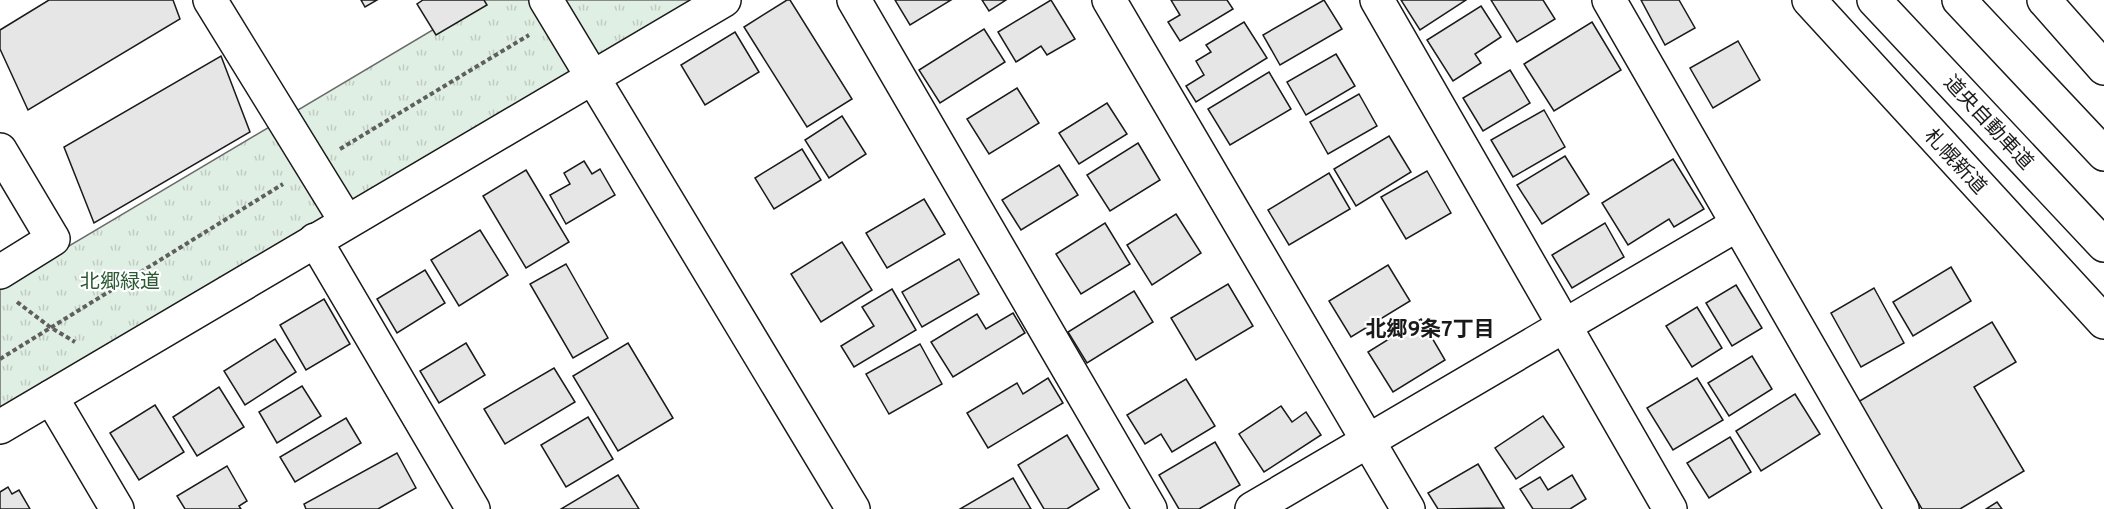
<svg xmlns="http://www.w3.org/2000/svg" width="2104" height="509" font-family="Overpass,'Noto Sans JP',sans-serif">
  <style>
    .grass { fill: url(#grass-tufts); stroke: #6a6a6a; stroke-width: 1.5 }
    .building { fill: #e6e6e6; stroke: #1a1a1a; stroke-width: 1.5 }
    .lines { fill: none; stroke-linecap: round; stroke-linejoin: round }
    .minor-casing { stroke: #1a1a1a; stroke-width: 36 }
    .highway-casing { stroke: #1a1a1a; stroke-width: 36 }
    .path { stroke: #5f5f5f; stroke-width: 4; stroke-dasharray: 4.5 3; stroke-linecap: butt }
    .minor { stroke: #fff; stroke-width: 33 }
    .highway { stroke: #fff; stroke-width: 33 }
    .labels { text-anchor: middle; stroke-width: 4.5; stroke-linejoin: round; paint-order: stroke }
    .street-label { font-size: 20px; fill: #1a1a1a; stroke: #fff }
    .park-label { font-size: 20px; fill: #2b5a34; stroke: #fff }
    .neighbourhood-label { font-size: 21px; font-weight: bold; fill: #1a1a1a; stroke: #fff }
  </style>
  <defs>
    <pattern id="grass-tufts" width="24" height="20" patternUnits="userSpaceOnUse" patternTransform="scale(1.5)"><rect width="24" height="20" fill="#e0efe3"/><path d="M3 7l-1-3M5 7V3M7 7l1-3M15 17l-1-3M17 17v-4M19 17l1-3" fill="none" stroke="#c0ccc2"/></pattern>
  </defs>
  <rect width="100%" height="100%" fill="#fff"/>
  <polygon class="grass" points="483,0 702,0 0,418 0,287"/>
  <g class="building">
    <polygon points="49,0 173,0 180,19 28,110 0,49 0,30"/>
    <polygon points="361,0 377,0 365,7"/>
    <polygon points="423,0 484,0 487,5 436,35 417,4"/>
    <polygon points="787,0 790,0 852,99 807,127 744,27"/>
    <polygon points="895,0 951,0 910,25"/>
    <polygon points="982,0 1006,0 989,11"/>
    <polygon points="1051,0 1075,39 1047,55 1041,46 1016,62 998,32"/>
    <polygon points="1171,0 1227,0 1233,9 1180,41 1168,22 1180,15"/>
    <polygon points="1324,0 1342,29 1280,65 1263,35"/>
    <polygon points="1401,0 1466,0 1420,30"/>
    <polygon points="1491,0 1543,0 1555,19 1517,42"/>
    <polygon points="1641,0 1679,0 1695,28 1665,45"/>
    <polygon points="1481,6 1501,37 1475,54 1481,63 1453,81 1427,40"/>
    <polygon points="1244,22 1267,58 1196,102 1186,86 1204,75 1196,61 1211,52 1206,45"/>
    <polygon points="1592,22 1621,70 1554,111 1524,64"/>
    <polygon points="984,29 1005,62 940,103 919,70"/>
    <polygon points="735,32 759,72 705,105 681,65"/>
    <polygon points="1738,41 1760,80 1713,108 1690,68"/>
    <polygon points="1336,54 1355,86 1306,115 1287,82"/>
    <polygon points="221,56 250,132 94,223 64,147"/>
    <polygon points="1510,70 1530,103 1483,131 1463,98"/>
    <polygon points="1269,72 1291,109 1230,145 1208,109"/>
    <polygon points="1017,88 1039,123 989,154 967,119"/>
    <polygon points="1359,94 1377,126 1328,154 1310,122"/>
    <polygon points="1107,103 1127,134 1079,164 1059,133"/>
    <polygon points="1544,110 1565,147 1513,177 1491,140"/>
    <polygon points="842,116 866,154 829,178 805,140"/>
    <polygon points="1389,136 1411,172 1356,206 1334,169"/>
    <polygon points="1138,143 1160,180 1110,211 1087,175"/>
    <polygon points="802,149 821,180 774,209 755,178"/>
    <polygon points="1565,156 1589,194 1542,224 1517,185"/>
    <polygon points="1673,159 1704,209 1674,227 1669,219 1628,245 1602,203"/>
    <polygon points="584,161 592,174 600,169 615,195 566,224 550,195 570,184 564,173"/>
    <polygon points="1059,165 1078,195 1021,230 1002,200"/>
    <polygon points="526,170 569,242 526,268 483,196"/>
    <polygon points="1427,171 1451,213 1406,239 1381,197"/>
    <polygon points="1329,173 1350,209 1289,245 1268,210"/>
    <polygon points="924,199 945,234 887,268 866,233"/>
    <polygon points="1176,214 1201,253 1152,285 1127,245"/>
    <polygon points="1105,223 1130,264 1081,294 1056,254"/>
    <polygon points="1605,223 1624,257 1572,288 1552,255"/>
    <polygon points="480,230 508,275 459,306 431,260"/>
    <polygon points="842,242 872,290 821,322 791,274"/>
    <polygon points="959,259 979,294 922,327 902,292"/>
    <polygon points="566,264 608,338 573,358 530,284"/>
    <polygon points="1388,265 1410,301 1351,337 1329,301"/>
    <polygon points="1951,267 1971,301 1913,336 1893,302"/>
    <polygon points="425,270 445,303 397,333 377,299"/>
    <polygon points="1228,284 1253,326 1196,360 1171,318"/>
    <polygon points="1736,285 1762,328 1732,346 1706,303"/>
    <polygon points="1874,288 1904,343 1861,367 1831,313"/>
    <polygon points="892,289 916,330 854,367 841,346 874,326 862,307"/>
    <polygon points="1134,291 1153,322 1087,363 1068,332"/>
    <polygon points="324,299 350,344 306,370 280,325"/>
    <polygon points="1697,307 1722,348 1692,367 1666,326"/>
    <polygon points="1013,313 1025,333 953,377 931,342 977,314 986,329"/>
    <polygon points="1421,319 1445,360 1393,392 1368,352"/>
    <polygon points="1992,322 2016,362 1974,387 2024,471 1960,509 1922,509 1858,402"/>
    <polygon points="275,339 296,372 245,405 224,371"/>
    <polygon points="466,343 485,375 439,403 420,371"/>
    <polygon points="628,343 673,418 618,451 573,376"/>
    <polygon points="920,344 942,384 889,414 866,374"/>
    <polygon points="1752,356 1772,389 1729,416 1708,383"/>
    <polygon points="554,368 575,402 505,444 484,409"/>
    <polygon points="1048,378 1063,403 988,448 967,413 1017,383 1023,394"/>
    <polygon points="1697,378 1723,420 1673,450 1647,408"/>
    <polygon points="1186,379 1215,426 1172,452 1161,434 1145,444 1127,415"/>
    <polygon points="302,386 321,416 277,443 259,412"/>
    <polygon points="219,387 244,427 197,456 173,417"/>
    <polygon points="1795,394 1820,434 1761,471 1736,431"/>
    <polygon points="155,405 184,452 139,480 110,433"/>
    <polygon points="1281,406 1292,422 1306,412 1321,435 1264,472 1239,434"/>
    <polygon points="1543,416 1564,447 1516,479 1495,448"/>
    <polygon points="588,417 613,459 566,487 541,445"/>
    <polygon points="346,418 361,443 295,482 280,457"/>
    <polygon points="1067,435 1099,489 1067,509 1044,509 1018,465"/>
    <polygon points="1730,437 1751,472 1709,498 1687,463"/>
    <polygon points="1215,442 1240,485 1199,509 1179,509 1159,475"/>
    <polygon points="397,453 416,488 378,509 306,509 304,504"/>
    <polygon points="1478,464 1504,508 1438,509 1428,493"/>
    <polygon points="227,466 247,501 239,506 241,509 185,509 177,496"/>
    <polygon points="618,475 639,509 561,509"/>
    <polygon points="1572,475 1586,499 1570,509 1533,509 1520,489 1540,477 1548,490"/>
    <polygon points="1013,478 1031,509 960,509"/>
    <polygon points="8,487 12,494 19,490 30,509 0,509 0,492"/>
    <polygon points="1997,502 2002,509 1986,509"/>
  </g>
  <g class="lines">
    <g class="minor-casing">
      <g id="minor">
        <polyline points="210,0 346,221"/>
        <polyline points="546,0 853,509"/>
        <polyline points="854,0 1150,509"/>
        <polyline points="1109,0 1408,509"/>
        <polyline points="1377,0 1670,509"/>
        <polyline points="1609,0 1902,509"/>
        <polyline points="0,150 53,239 0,272"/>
        <polyline points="315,240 473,509"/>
        <polyline points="51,397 117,509"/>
        <polyline points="0,427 724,0"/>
        <polyline points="1252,509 1738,224"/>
      </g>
    </g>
    <g class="highway-casing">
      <g id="highway">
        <polyline points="1809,0 2104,322"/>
        <polyline points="1874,0 2104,245"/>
        <polyline points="1959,0 2104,154"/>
        <polyline points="2044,0 2104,68"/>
      </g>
    </g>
    <g class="path">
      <polyline points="340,149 529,35"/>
      <polyline points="17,302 50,327 75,342"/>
      <polyline points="0,359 283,184"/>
    </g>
    <use href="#minor" class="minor"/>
    <use href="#highway" class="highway"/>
  </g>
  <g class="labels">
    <g class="street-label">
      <text transform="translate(1989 122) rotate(47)" y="7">道央自動車道</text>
      <text transform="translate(1956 161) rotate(47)" y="7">札幌新道</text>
    </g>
    <g class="park-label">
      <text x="120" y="288">北郷緑道</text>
    </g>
    <g class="neighbourhood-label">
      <text x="1430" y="336">北郷9条7丁目</text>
    </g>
  </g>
</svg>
